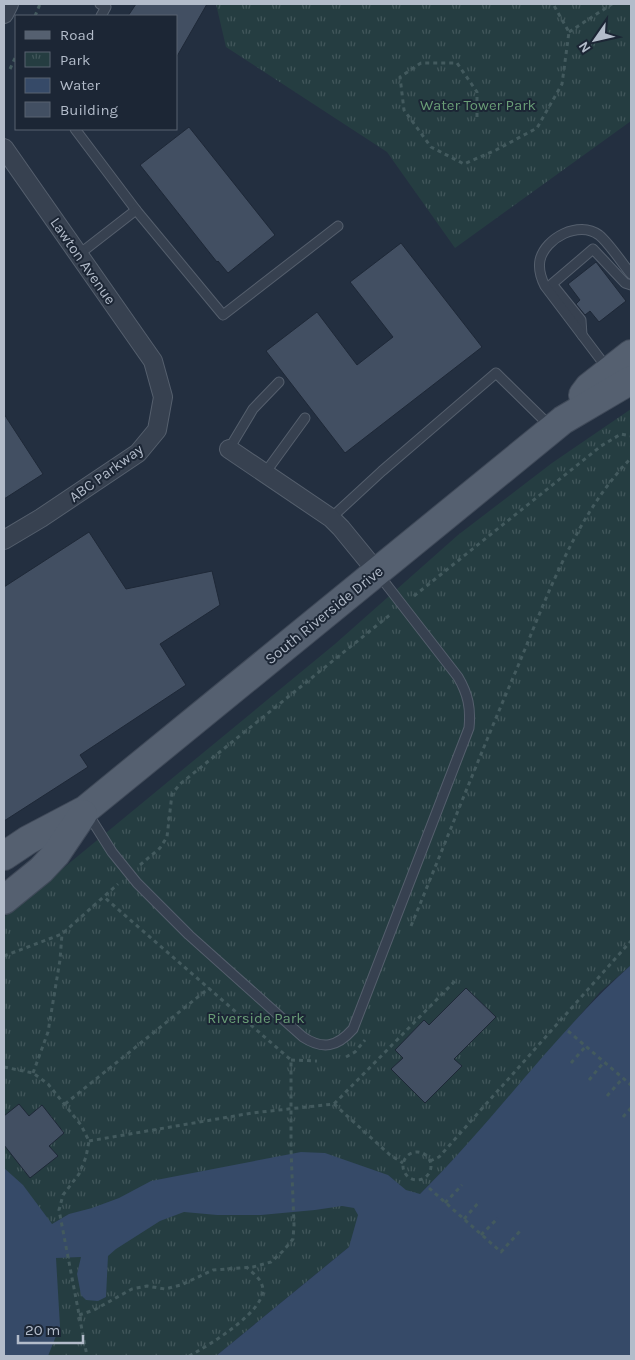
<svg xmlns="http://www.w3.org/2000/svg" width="635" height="1360" font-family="Karla,sans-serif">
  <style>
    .park { fill: url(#park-tufts) }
    .water { fill: #364a68 }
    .building { fill: #424f62; stroke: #1e2837 }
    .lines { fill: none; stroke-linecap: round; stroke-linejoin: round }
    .lane-casing { stroke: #555f6d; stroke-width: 11 }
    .street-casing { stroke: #555f6d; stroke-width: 20 }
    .primary-casing { stroke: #404a59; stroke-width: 30 }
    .path { stroke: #435a5e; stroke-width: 3; stroke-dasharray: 4 4; stroke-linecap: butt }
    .lane { stroke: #374150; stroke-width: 9 }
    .street { stroke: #374150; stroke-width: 18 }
    .primary { stroke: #556070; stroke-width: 28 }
    .labels { text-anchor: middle; stroke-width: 4; stroke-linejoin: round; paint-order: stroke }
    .park-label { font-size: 15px; fill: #699d76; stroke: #1c2635 }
    .street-label { font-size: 15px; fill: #b3bcca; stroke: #1c2635 }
  </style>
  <defs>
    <pattern id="park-tufts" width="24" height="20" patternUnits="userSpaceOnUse" patternTransform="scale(1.25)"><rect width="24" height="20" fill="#253d41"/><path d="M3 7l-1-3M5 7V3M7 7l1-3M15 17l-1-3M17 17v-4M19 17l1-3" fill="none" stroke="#42575b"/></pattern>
  </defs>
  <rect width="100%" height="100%" fill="#232f40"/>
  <g class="park">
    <polygon points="216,4 631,4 631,121 455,248 387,152 226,47"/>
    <polygon points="631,409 631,965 600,992 466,1147 420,1194 349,1247 216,1356 4,1356 4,917 335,644 458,535 552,463"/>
  </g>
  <path class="water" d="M 631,965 L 631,1356 L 216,1356 L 349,1247 L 358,1215 L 354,1208 L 342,1206 L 315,1210 L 261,1215 L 217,1215 L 184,1212 L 160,1221 L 116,1249 L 108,1256 L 106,1297 L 98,1301 L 86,1300 L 81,1295 L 77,1274 L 81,1257 L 56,1258 L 60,1326 L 48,1356 L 4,1356 L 4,1168 L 23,1185 L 52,1224 L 69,1214 L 92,1208 L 119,1198 L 151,1181 L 301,1152 L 325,1153 L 388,1175 L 406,1190 L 420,1194 C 494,1121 554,1034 631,965 Z"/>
  <g class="building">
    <polygon points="136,4 207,4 176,58 176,16 128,16"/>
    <polygon points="189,127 275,235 228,273 218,261 217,262 140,165"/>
    <polygon points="401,243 482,347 345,453 266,351 317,312 357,365 393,337 350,282"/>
    <polygon points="596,262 626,301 599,322 590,311 585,315 576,304 580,300 568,284"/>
    <polygon points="4,414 43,474 4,499"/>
    <polygon points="89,532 126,589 212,571 220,605 160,644 186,685 80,755 88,767 4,821 4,587"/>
    <polygon points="466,988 496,1017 454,1059 462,1066 425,1103 391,1069 403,1058 395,1050 424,1020 429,1025"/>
    <polygon points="19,1104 29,1116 42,1105 64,1133 49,1146 58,1156 30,1178 4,1145 4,1116"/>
  </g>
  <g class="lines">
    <g class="lane-casing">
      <g id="lane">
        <polyline points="100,4 106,7 101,16"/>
        <polyline points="75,129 136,210"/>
        <polyline points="78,255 136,210 223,315 338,226"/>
        <polyline points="582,335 581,320 552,284 593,249 625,283 631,285"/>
        <path d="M 607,368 L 545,286 C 541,278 538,270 540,260 C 545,238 579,220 599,235 C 609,243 622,263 631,274"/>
        <polyline points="229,449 253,409 279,382"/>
        <polyline points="265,473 305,418"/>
        <polyline points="331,518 382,471 496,373 550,426"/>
        <path d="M 88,814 L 112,852 L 137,883 L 189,935 L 303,1037 C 323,1050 337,1047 353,1029 L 469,728 C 471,708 468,694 458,677 L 379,575"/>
      </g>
    </g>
    <g class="street-casing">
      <g id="street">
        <polyline points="4,14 9,4"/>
        <polyline points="4,148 153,361 163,397 157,430 138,453 41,518 4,540"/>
        <polyline points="229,449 331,518 341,528 377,572"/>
      </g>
    </g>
    <g class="primary-casing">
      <g id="primary">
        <polyline points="583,395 589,387 631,354"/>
        <polyline points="4,856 28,840 85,810 563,420 631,380"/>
        <polyline points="4,900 41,870 56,854 83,814"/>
      </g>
    </g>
    <g class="path">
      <polyline points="35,16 40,4"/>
      <polyline points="569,32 612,4"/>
      <polyline points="10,69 16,56"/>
      <polyline points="477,117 477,92 457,63 421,63 400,77 404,110 431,147 464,164 496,150 537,128 562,84 569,32 553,4"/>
      <polyline points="414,596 601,446 621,434 631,436"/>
      <polyline points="140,865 160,848 167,837 172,794 180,784 391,614"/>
      <path d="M 411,926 C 447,839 481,752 518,666 C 548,594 576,515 631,458"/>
      <polyline points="4,956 62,934 118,884"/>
      <polyline points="568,1031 631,1085"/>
      <polyline points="346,1057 355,1052 365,1040"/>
      <polyline points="291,1060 317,1061"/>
      <polyline points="571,1063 586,1046"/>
      <polyline points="4,1067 33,1073 48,1084 81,1125 89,1141 86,1157 79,1174 63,1195 59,1210 87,1356"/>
      <polyline points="33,1073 48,1032 60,960 62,934"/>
      <polyline points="589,1080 604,1062"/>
      <polyline points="607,1096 623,1078"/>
      <polyline points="65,1104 209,988"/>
      <polyline points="334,1104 390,1155 403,1163"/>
      <polyline points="623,1117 631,1108"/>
      <polyline points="89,1141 252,1113 334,1104 456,980"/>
      <circle cx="417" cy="1166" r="14"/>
      <polyline points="430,1161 439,1157 631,941"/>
      <polyline points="429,1188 501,1252 520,1231"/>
      <polyline points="445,1203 462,1185"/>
      <polyline points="464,1219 480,1201"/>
      <polyline points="481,1235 498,1218"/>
      <polyline points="79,1315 94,1310 132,1289 147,1286 165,1289 181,1285 213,1270 253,1267 271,1262 283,1251 293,1239 294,1225 291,1149 291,1060 104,897"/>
      <path d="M 189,1356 C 206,1347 271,1309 262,1285 C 260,1278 252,1272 246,1267"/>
    </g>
    <use href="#lane" class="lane"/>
    <use href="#street" class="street"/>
    <use href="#primary" class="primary"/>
  </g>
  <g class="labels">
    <g class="park-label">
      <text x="478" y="110">Water Tower Park</text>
      <text x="256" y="1023">Riverside Park</text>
    </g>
    <g class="street-label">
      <text transform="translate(83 261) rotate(55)" y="5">Lawton Avenue</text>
      <text transform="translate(106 473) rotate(-36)" y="5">ABC Parkway</text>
      <text transform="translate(324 615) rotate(-39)" y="5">South Riverside Drive</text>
    </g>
  </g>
  <rect width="635" height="1360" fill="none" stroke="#b3bcca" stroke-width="10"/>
  <rect x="15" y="15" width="162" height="115" fill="#1c2635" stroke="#586271"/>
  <rect x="25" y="31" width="25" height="8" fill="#556070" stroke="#586271"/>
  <text x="60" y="40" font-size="15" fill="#b3bcca">Road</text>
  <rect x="25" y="52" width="25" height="15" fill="url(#park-tufts)" stroke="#586271"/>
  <text x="60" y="65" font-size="15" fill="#b3bcca">Park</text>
  <rect x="25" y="78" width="25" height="15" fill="#364a68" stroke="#586271"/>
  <text x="60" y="90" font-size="15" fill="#b3bcca">Water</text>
  <rect x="25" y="102" width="25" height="15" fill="#424f62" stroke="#586271"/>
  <text x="60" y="115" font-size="15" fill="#b3bcca">Building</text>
  <g transform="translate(595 40) rotate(236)" stroke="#1c2635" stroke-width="4" paint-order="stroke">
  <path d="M0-4L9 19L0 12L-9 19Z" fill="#b3bcca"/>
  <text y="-8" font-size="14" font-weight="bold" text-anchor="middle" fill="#b3bcca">N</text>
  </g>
  <path d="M18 1335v8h65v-8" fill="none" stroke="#b3bcca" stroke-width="2.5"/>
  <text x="25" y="1335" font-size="15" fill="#b3bcca" stroke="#1c2635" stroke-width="4" paint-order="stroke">20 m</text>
</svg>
